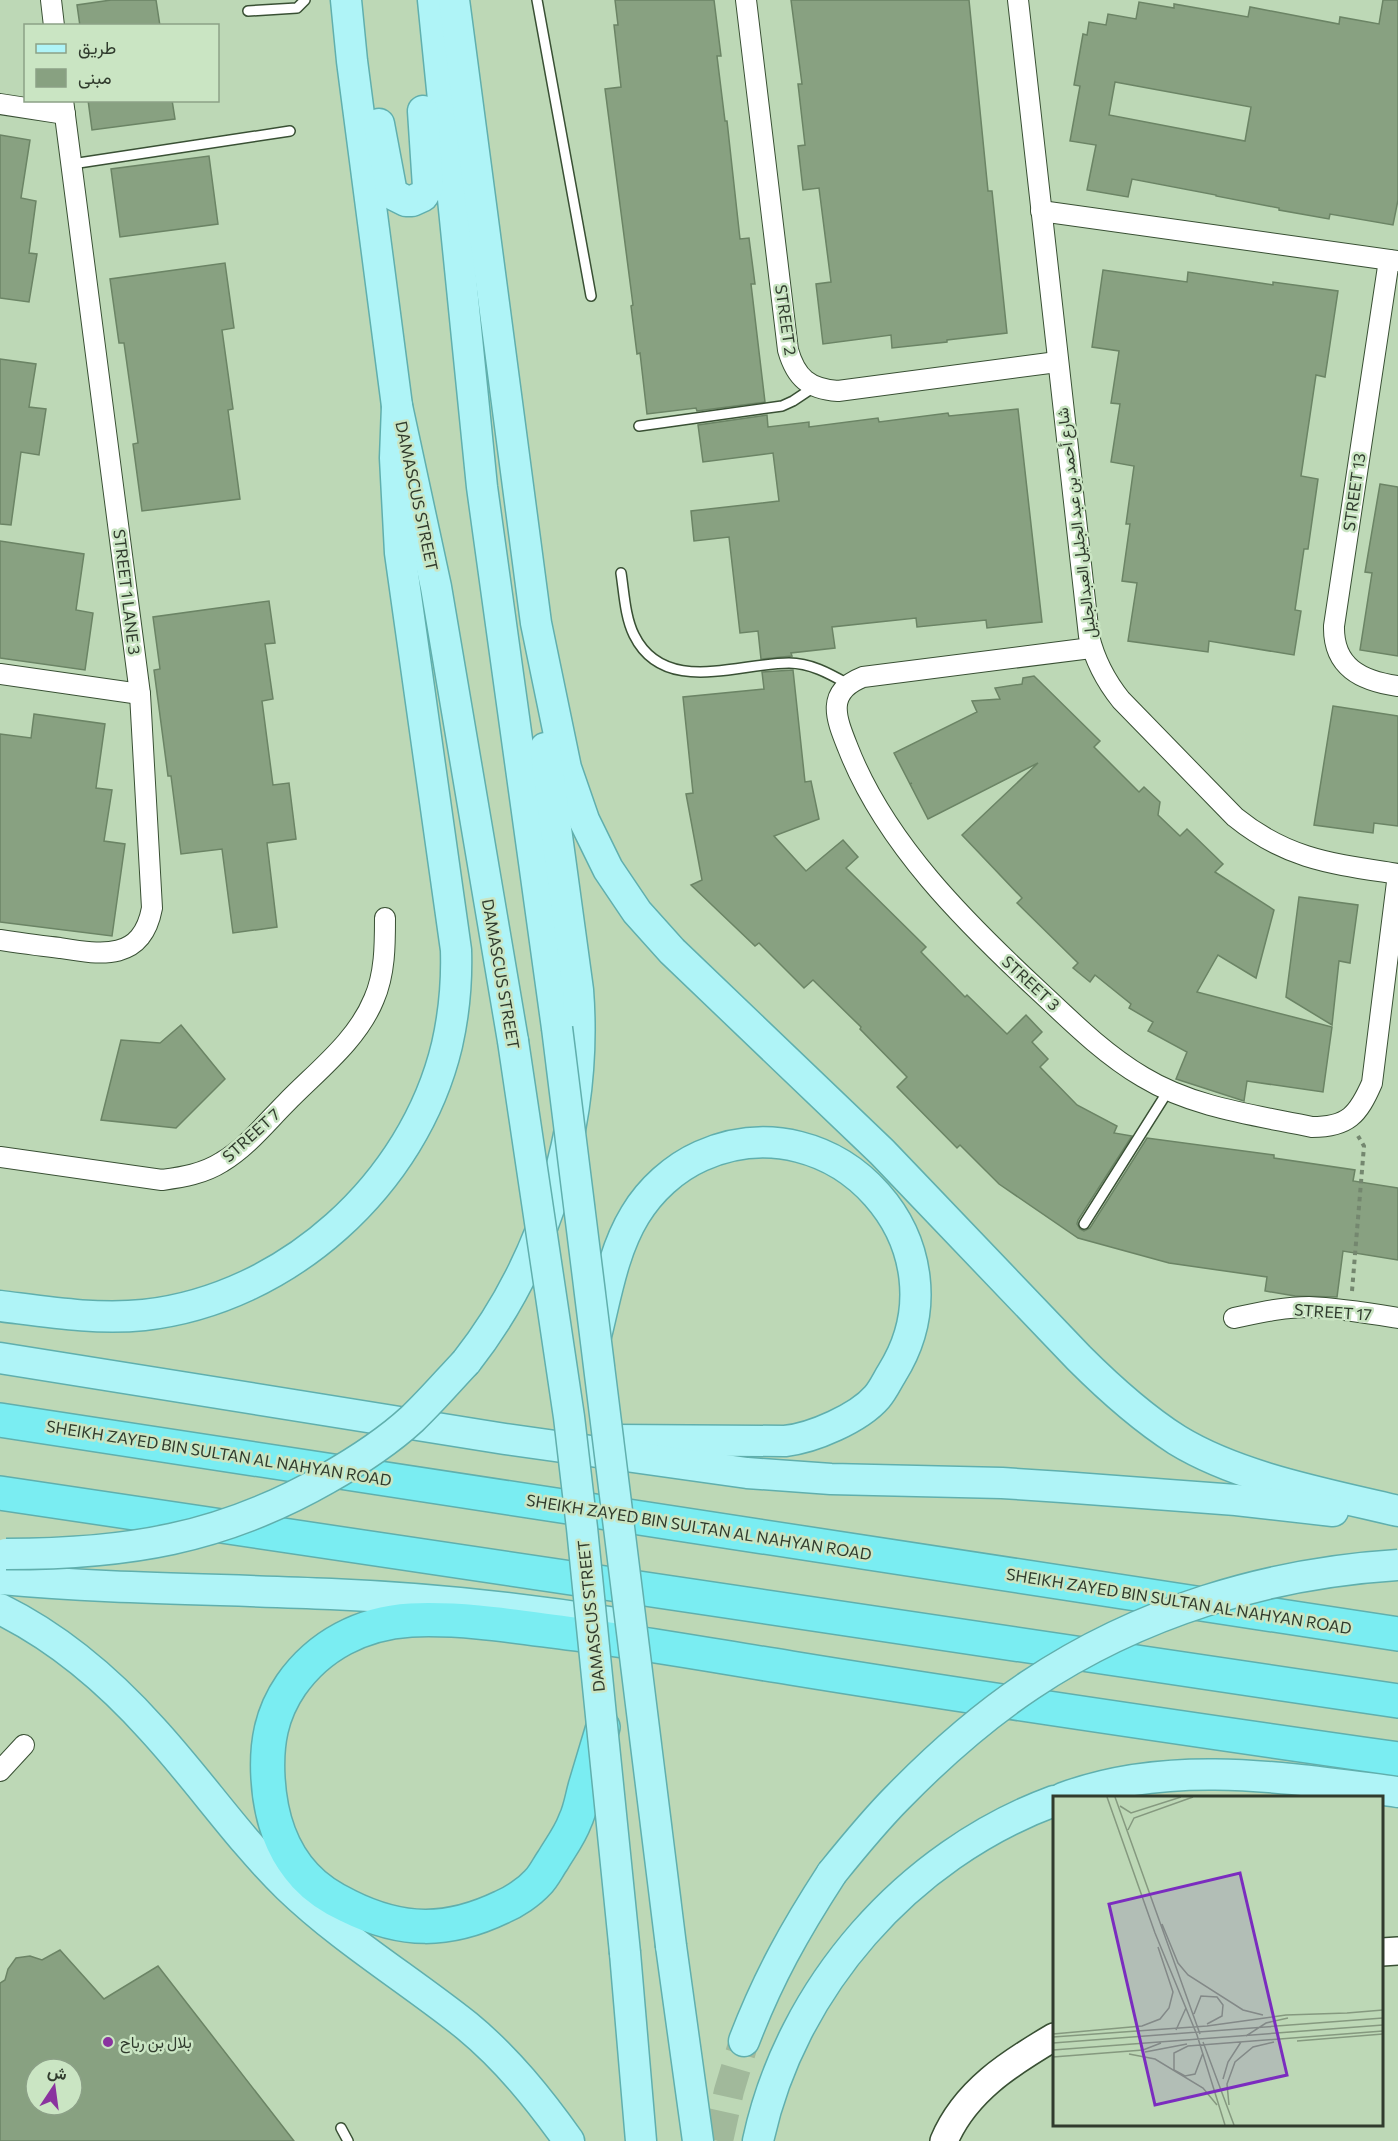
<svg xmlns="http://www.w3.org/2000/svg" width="1398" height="2141" font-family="Commissioner,Vazirmatn,sans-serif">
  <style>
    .building { fill: #88a181; stroke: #6b8465; stroke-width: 1.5; fill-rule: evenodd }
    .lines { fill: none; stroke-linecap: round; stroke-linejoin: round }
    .primary-tunnel { stroke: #a1b99b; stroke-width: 30; stroke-dasharray: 30 15; stroke-linecap: butt }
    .lane-casing { stroke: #395034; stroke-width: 12 }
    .street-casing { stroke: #395034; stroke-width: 22 }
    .secondary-casing { stroke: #395034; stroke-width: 30 }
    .primary-casing { stroke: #60afad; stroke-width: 33 }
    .highway-casing { stroke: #60afad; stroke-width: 36 }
    .path { stroke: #74876f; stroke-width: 4; stroke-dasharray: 4.5 4.5; stroke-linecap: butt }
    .lane { stroke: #fff; stroke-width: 9 }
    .street { stroke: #fff; stroke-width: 20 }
    .secondary { stroke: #fff; stroke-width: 27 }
    .primary { stroke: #aff4f7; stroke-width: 30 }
    .highway { stroke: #7aedf2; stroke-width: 33 }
    .primary-bridge-casing { stroke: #60afad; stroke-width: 33; stroke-linecap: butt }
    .primary-bridge { stroke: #aff4f7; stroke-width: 30 }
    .poi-dot { fill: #8a339f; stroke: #cae5c3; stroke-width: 2 }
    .labels { text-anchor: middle; stroke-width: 5; stroke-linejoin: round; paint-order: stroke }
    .street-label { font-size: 16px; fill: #303b2d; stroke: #cae5c3 }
    .poi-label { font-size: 16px; fill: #303b2d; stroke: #cae5c3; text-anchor: start }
    .inset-road { fill: none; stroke: #85997f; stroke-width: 1.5 }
    .view { fill: #7b2cbf; fill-opacity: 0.15; stroke: #7b2cbf; stroke-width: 3 }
    .inset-edge { fill: none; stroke: #303b2d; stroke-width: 3 }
  </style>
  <rect width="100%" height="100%" fill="#bdd8b6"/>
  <g class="building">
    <polygon points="111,0 156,0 160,26 80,26 77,5"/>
    <polygon points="615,0 714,0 721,56 717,56 725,121 727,121 740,239 749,238 755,284 751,284 765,402 697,411 696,408 647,414 640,353 637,354 631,306 633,305 605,89 621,87 614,25 618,25"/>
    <polygon points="791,0 969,0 988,191 992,191 1007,333 947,340 947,342 892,348 891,335 823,344 816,284 831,282 819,188 803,190 798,146 805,145 798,84 802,84"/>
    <path d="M 1383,0 L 1398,0 L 1398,200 L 1393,225 L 1330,214 L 1329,219 L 1279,210 L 1279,208 L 1216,196 L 1216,195 L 1132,179 L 1128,197 L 1087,190 L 1096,145 L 1070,141 L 1080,86 L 1074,85 L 1083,34 L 1087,35 L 1089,22 L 1106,25 L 1108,14 L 1136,19 L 1139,2 L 1174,8 L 1174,4 L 1248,17 L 1250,7 L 1339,24 L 1340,17 L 1379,24 ZM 1115,82 L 1251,107 L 1245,141 L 1109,115 Z"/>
    <polygon points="88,100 172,100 175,119 92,130"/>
    <polygon points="0,135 30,140 21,198 36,201 29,253 37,254 29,302 0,298"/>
    <polygon points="209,156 218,224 120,237 111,169"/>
    <polygon points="225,263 234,328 222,330 233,409 228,410 240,499 142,511 133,444 138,443 124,343 119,343 110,279"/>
    <polygon points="1103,270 1187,282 1188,272 1273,285 1273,282 1338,291 1325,377 1316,375 1301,476 1318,479 1308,549 1304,549 1295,610 1301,611 1294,655 1209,641 1208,652 1128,641 1137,583 1122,581 1130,524 1126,524 1134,466 1111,462 1120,404 1111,403 1119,351 1092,347"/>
    <polygon points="0,359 36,364 29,407 46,409 39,455 21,452 11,525 0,524"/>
    <polygon points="1018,409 1042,622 987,628 986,620 917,627 916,618 832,627 835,648 791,653 792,656 761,659 758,631 740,633 729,537 694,541 691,511 779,501 773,453 703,462 698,425 767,415 768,427 809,422 809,427 878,418 879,422 948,413 949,416"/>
    <polygon points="1380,484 1398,487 1398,656 1360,650 1372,573 1365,572"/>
    <polygon points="0,541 84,554 76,610 93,613 85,670 0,658"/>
    <polygon points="269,601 275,643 265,644 273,699 262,701 273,785 289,783 296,839 267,843 277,927 233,933 222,849 181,854 171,776 168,776 154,670 160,669 153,617"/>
    <polygon points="793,670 805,782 811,781 819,819 774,836 806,871 843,840 858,857 846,868 926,947 921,952 965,997 967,995 1007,1034 1026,1015 1042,1032 1032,1042 1048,1059 1040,1067 1077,1105 1117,1126 1114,1133 1132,1136 1078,1220 1077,1224 1080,1229 1084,1231 1090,1228 1147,1138 1274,1155 1274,1158 1355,1170 1353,1181 1398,1188 1398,1260 1343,1251 1337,1297 1295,1296 1265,1291 1267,1277 1169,1263 1078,1238 999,1184 960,1145 957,1148 897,1087 907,1077 860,1029 861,1027 813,980 804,988 759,943 755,946 691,885 702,880 686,794 693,793 683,697 764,689 762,672"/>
    <polygon points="1034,676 1100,741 1094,747 1139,792 1144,787 1160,802 1158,815 1180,836 1187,829 1223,864 1215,872 1274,910 1256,978 1218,955 1197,992 1332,1027 1323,1092 1247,1081 1244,1101 1176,1079 1187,1052 1148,1031 1153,1022 1129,1008 1131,1004 1095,975 1090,982 1073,968 1078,963 1017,903 1022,898 962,835 1038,763 928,819 910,784 912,783 910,784 894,753 977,712 972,701 1000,699 995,688 1022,684 1023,678"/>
    <polygon points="1333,706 1398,716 1398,826 1374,823 1373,833 1314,825"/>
    <polygon points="34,714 105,724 96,788 112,790 104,841 125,844 112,936 0,922 0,734 31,738"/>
    <polygon points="1299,897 1358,905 1350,963 1339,961 1332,1025 1286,997"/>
    <polygon points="181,1025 225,1079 176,1128 101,1120 121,1040 160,1043"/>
    <path d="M 60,1950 L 104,1999 L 158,1966 L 294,2141 L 0,2141 L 0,1983 L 5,1980 L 8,1969 L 16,1958 L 30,1956 L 42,1960 ZM 36,2069 L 72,2069 L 72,2105 L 36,2105 Z"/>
  </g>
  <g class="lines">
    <polyline class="primary-tunnel" points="718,2141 729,2091 744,2041"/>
    <g class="lane-casing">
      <g id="lane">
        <polyline points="537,0 591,296"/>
        <polyline points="248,11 297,8 305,0"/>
        <polyline points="72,164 290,131"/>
        <polyline points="639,426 782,406 793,401 814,387"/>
        <path d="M 621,573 C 624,592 625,617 634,635 C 664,696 738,663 789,663 C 811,663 830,674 848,684"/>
        <polyline points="1084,1224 1168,1091"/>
        <polyline points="341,2128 348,2141"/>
      </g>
    </g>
    <g class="street-casing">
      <g id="street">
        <polyline points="51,0 54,26"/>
        <path d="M 746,0 L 788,350 C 796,378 809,389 838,391 L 1057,362"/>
        <path d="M 1018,0 L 1089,636 C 1095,661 1105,680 1121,700 L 1235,817 C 1288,860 1334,864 1398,874"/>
        <polyline points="0,104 65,114"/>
        <polyline points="1041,211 1398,261"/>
        <path d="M 1389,260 L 1334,626 C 1333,667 1361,681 1398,686"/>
        <path d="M 1091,648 L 863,677 C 825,692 836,718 848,748 C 885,843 965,922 1038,990 C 1071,1021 1104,1054 1143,1077 C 1194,1108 1255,1115 1312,1127 C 1348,1127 1358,1115 1372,1083 L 1398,874"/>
        <polyline points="0,674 140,694"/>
        <path d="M 0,940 C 20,943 40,946 60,948 C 103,955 142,961 152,908 L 140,694 L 63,100"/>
        <path d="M 0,1157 L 162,1180 C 183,1177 203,1174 222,1162 C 247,1147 266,1123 286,1103 C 317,1071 357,1041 374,999 C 385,974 385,945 385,918"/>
        <path d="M 1234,1318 C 1258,1313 1283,1307 1309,1307 C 1339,1308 1368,1313 1398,1318"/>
        <polyline points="0,1771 24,1745"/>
      </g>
    </g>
    <g class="secondary-casing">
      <g id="secondary">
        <polyline points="1382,1952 1398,1951"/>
        <path d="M 944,2141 C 965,2091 1010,2063 1054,2037"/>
      </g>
    </g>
    <g class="primary-casing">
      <g id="primary">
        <polyline points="346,0 352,61 397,406 436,587 513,1041"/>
        <polyline points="433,0 482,487 557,1028"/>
        <path d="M 454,0 L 536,623 L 566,768 L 584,820 L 608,869 L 637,912 L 672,951 L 882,1152 L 1079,1358 C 1109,1388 1141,1417 1177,1440 C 1239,1478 1327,1494 1398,1511"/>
        <polyline points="379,124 391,188 394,195 406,201 412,201 423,196 428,187 423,111"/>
        <path d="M 0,1306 C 48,1312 96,1320 144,1315 C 287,1299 414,1184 447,1045 C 454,1014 457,982 456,950 L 400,553 L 395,458 L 397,406"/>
        <path d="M 596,1336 C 606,1296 613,1251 635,1215 C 650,1190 674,1168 701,1156 C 836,1096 971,1247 892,1373 C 887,1381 883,1390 877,1397 C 859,1418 813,1438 785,1441 L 615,1440"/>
        <polyline points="0,1358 505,1439 747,1473 831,1479 1002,1483 1062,1487 1236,1500 1333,1511"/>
        <path d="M 466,1362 C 547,1259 588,1120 578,990 L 545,748"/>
        <path d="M 0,1579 C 110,1589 221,1589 331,1594 C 426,1598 522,1608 616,1623"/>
        <path d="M 0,1609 C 59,1638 108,1680 152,1729 C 199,1780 238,1838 288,1887 C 342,1939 408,1979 467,2026 C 507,2059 539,2099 569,2141"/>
        <path d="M 1063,1798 C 1170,1758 1287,1778 1398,1792"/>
        <polyline points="671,1946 698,2141"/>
        <polyline points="625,1953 641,2141"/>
        <path d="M 744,2041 C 768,1978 795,1930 832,1873"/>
        <path d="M 758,2141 C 791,1987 908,1855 1054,1801"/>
      </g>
    </g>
    <g class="highway-casing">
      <g id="highway">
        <polyline points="0,1420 1398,1634"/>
        <polyline points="0,1493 1398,1701"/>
        <path d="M 603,1727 C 597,1747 591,1767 585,1787 C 582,1798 580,1811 575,1821 C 570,1835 560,1848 553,1860 C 548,1867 544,1876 538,1882 C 529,1892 514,1902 502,1907 C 448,1933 402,1933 348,1906 C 333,1899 316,1888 305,1876 C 280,1849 270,1814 268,1778 C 266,1744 271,1714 291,1685 C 319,1645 362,1623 411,1620 C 455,1618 501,1624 544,1630 C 627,1640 709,1655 791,1668 C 993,1701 1195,1730 1398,1759"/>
      </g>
    </g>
    <polyline class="path" points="1352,1291 1364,1146 1358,1136"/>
    <use href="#lane" class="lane"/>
    <use href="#street" class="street"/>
    <use href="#secondary" class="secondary"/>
    <use href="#primary" class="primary"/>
    <use href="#highway" class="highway"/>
    <g class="primary-bridge-casing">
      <g id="primary-bridge">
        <polyline points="557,1028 671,1946"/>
        <polyline points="513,1041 569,1417 582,1528 625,1953"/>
        <path d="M 6,1554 C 126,1554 221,1539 326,1479 C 356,1462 387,1442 412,1419 C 431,1401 448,1381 466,1362"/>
        <path d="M 832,1873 C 853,1847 874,1821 898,1797 C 938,1756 982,1717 1030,1685 C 1139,1612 1268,1573 1398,1565"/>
      </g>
    </g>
    <use href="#primary-bridge" class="primary-bridge"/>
  </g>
  <circle class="poi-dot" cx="108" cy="2042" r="6"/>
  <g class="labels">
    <g class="street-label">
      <text transform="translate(786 320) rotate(82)" y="6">STREET 2</text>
      <text transform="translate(1354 492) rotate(-82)" y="6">STREET 13</text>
      <text transform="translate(417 496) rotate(78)" y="6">DAMASCUS STREET</text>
      <text transform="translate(1076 523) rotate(-97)" y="6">شارع أحمد بن عبد الجليل العبدالجليل</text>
      <text transform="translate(127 592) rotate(83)" y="6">STREET 1 LANE 3</text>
      <text transform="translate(501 974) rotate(80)" y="6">DAMASCUS STREET</text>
      <text transform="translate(1031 983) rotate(43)" y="6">STREET 3</text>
      <text transform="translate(251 1135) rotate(-42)" y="6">STREET 7</text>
      <text transform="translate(1333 1312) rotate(4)" y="6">STREET 17</text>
      <text transform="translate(219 1453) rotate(9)" y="6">SHEIKH ZAYED BIN SULTAN AL NAHYAN ROAD</text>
      <text transform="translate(699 1527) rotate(9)" y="6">SHEIKH ZAYED BIN SULTAN AL NAHYAN ROAD</text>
      <text transform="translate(1179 1601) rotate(9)" y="6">SHEIKH ZAYED BIN SULTAN AL NAHYAN ROAD</text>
      <text transform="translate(591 1616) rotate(-96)" y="6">DAMASCUS STREET</text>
    </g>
    <g class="poi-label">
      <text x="120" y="2048">بلال بن رباح</text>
    </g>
  </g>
  <g transform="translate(1053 1796)">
    <rect width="330" height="330" fill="#bdd8b6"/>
    <path class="inset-road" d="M 54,1 L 102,137 L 144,239 L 172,329M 62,1 L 147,238M 67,10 L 78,17 L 128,1M 75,34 L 81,22 L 140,1M 109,128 L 125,167 L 135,179 L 190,214 L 210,219M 294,217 L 330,214M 141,218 L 148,200 L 164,201 L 170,209 L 169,220 L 154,228M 123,234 L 133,212M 0,238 L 89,230 L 107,223 L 116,212 L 120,196 L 105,151M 193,240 L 213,227 L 235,222M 0,241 L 154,230 L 233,219 L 294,217M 244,245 L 330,238M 150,246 L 181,329M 0,247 L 330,222M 0,254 L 330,229M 92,256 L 134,248M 150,257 L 142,278 L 132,280 L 121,274 L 121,257 L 135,250 L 330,235M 76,258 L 102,263 L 150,292 L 164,309M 0,261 L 90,254 L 108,247M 170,283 L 175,266 L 188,246M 176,309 L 174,288 L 182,266 L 200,251 L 221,246"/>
    <path class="view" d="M 187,77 L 234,279 L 102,309 L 56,108 Z"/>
    <rect width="330" height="330" class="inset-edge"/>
  </g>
  <rect x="24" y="24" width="195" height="78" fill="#cae5c3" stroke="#8ca187" stroke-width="1.5"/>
  <rect x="36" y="44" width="30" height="9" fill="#aff4f7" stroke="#8ca187" stroke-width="1.5"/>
  <text x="78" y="54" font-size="18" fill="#303b2d">طريق</text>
  <rect x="36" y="69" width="30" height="18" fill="#88a181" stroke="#8ca187" stroke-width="1.5"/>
  <text x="78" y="84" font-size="18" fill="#303b2d">مبنى</text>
  <g transform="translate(54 2087) rotate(13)"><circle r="28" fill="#cae5c3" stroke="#8ca187" stroke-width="1.5"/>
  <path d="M0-4.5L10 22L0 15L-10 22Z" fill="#8a339f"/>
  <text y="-9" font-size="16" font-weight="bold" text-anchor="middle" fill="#303b2d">ش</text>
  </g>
</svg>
